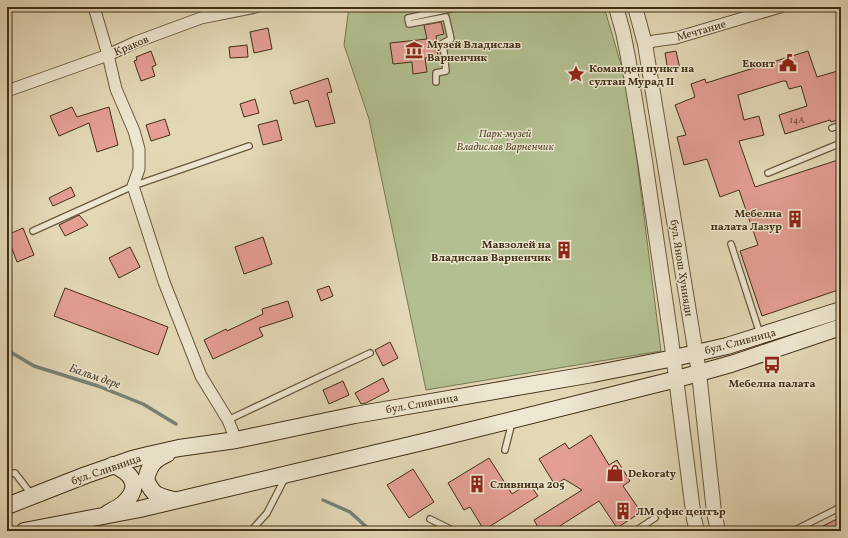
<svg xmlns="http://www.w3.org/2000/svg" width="848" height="538" font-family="Vollkorn,serif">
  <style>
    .green { fill: #b2bf90; stroke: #7a7752 }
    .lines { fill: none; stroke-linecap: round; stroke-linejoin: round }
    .stream { stroke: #768178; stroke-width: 3.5 }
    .building { fill: #e49e94; stroke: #412f15 }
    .service-casing { stroke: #6a593d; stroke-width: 8 }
    .minor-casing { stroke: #6a593d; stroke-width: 13 }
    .tertiary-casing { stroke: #6a593d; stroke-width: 16 }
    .secondary-casing { stroke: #412f15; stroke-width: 18 }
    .service { stroke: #ede6d0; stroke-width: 5.5 }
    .minor { stroke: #ede6d0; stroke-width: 11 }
    .tertiary { stroke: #ede6d0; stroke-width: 14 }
    .secondary { stroke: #ede6d0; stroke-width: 16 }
    .labels { text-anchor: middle; stroke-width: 3; stroke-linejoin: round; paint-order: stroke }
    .number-label { font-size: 9px; fill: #6a4b35 }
    .street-label { font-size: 11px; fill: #412f15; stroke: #ede6d0 }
    .poi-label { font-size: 11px; font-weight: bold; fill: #412f15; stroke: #ede6d0; text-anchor: start }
    .park-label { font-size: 11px; font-style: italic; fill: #584c2e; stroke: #ede6d0 }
    .water-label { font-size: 12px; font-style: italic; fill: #534a36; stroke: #ede6d0 }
  </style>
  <rect width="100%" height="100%" fill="#e3d8b6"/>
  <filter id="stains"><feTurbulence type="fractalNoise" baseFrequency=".005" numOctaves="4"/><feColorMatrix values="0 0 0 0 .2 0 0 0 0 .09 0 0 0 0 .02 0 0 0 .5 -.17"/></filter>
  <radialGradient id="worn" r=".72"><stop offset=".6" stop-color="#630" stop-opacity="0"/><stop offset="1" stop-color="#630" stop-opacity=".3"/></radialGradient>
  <polygon class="green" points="349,7 604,7 625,78 637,161 661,351 426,390 369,119 344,45"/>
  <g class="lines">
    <g class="stream">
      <polyline points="7,350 34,366 98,386 143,404 176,424"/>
      <polyline points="323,500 350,512 371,531"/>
    </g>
  </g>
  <g class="building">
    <polygon points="441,22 444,34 436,36 438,56 425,58 427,72 413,74 412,62 393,64 390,43 427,39 424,25"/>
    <polygon points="268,28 272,49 254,53 250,32"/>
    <polygon points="247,45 248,57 230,58 229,47"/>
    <polygon points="151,51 156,65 152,67 155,76 141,81 134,61 137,60 136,57"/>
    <polygon points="676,51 680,69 668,71 665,53"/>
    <polygon points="808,51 817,77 841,70 841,119 831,122 830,120 785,134 779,115 807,106 801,86 789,89 786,81 783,81 738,95 744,120 759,116 764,135 739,141 755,187 841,159 841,289 762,316 740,251 758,245 739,190 720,197 707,159 684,165 677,137 686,135 675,105 695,97 691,84 705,79 706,83"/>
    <polygon points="328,78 332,92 327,93 335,123 316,127 308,100 294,104 290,91"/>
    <polygon points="255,99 259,113 244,117 240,104"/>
    <polygon points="72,107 77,117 109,107 118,145 97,152 89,123 59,136 50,116"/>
    <polygon points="165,119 170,135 151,141 146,125"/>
    <polygon points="277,120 282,140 263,145 258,125"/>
    <polygon points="71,187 75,196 53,206 49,198"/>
    <polygon points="79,215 88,225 65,236 59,225"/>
    <polygon points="23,228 34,255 17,262 7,235"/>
    <polygon points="263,237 272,264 244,274 235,247"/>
    <polygon points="130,247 140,267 119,278 109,258"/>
    <polygon points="329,286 333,296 321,301 317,290"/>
    <polygon points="65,288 168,327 158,355 54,316"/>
    <polygon points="288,301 293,317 259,328 263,336 213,359 204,340 226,329 227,331 263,314 262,309"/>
    <polygon points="390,342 398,358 383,366 375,350"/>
    <polygon points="383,378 389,391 366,403 361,404 355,393"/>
    <polygon points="343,381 349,395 329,404 323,390"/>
    <polygon points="591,435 609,465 617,460 630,481 623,486 641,512 617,528 599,501 552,531 540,531 534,520 582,490 564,479 555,485 539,459 565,443 569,449"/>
    <polygon points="489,458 512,494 529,483 538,496 484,530 470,507 464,510 448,483"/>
    <polygon points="413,469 434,502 409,518 387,485"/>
    <polygon points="841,517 841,531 813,531"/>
  </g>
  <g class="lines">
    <g class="service-casing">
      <g id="service">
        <polyline points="436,82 436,73 446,71 443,43 451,39 446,17 409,24 408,18 459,7"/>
        <polyline points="832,128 841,125"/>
        <polyline points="768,173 841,143"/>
        <polyline points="33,231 133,186 249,146"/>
        <polyline points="731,244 760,334"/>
        <polyline points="228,420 370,353"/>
        <polyline points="505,450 512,422"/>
        <polyline points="7,474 15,473 32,495"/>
        <polyline points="430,519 454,531"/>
        <polyline points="251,531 267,513 285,478"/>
        <polyline points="635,531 655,518"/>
        <polyline points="793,531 841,507"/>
      </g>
    </g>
    <g class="minor-casing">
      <g id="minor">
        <polyline points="94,7 108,55 116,89 134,131 139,149 139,169 133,186 164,282 201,376 228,420 236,440"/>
        <polyline points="645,44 654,41 676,38 780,7"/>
        <polyline points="7,91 108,55 136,42 201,18 256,7"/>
      </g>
    </g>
    <g class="tertiary-casing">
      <g id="tertiary">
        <polyline points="616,7 623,32 628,57 645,161 671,339 694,519 697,531"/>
        <polyline points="635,7 645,44 699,373 714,512 718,531"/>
      </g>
    </g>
    <g class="secondary-casing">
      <g id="secondary">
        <path d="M 167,454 C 153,460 149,466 146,480 C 154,496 157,496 174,500"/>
        <polyline points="7,506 86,475 132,459 148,455 179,448 236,440 355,415 593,374 674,358 727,346 841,310"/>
        <path d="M 108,513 C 113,510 120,507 124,503 C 142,486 132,473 113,465"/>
        <polyline points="24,531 140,509 427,441 677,379 731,364 841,327"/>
      </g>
    </g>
    <use href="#service" class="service"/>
    <use href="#minor" class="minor"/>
    <use href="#tertiary" class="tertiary"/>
    <use href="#secondary" class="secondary"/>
  </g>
  <defs>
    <g id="museum-bare" transform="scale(1.38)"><path d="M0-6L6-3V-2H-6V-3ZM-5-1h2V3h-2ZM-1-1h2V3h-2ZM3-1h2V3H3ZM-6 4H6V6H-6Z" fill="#8f2418" stroke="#ede6d0" stroke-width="2.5" paint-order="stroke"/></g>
    <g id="civic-bare" transform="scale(1.38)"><path d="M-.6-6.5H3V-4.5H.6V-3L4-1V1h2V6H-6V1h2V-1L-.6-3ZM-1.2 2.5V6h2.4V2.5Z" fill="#8f2418" stroke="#ede6d0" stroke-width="2.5" paint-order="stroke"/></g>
    <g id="sight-bare" transform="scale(1.38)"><path d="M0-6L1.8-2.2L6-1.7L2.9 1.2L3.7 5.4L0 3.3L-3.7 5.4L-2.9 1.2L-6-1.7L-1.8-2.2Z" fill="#8f2418" stroke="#ede6d0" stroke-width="2.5" paint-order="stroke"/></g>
    <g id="building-bare" transform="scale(1.38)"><path d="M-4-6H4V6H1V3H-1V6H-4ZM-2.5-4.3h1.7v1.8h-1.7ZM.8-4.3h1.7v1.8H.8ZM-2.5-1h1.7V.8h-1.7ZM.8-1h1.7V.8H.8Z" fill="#8f2418" stroke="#ede6d0" stroke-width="2.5" paint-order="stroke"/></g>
    <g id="bus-bare" transform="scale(1.38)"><path d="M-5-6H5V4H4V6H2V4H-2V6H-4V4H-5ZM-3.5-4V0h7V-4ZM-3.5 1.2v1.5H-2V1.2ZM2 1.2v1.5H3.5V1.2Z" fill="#8f2418" stroke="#ede6d0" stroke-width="2.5" paint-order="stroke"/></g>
    <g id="shop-bare" transform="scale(1.38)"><path d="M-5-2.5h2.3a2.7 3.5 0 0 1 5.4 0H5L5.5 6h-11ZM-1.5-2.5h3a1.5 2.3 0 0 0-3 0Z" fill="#8f2418" stroke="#ede6d0" stroke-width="2.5" paint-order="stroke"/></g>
  </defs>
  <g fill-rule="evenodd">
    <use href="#museum-bare" x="414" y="50"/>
    <use href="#civic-bare" x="788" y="63"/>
    <use href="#sight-bare" x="576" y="74"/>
    <use href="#building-bare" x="795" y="219"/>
    <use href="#building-bare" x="564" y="250"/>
    <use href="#bus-bare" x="772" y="365"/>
    <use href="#shop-bare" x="615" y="473"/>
    <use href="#building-bare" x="477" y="484"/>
    <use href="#building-bare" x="623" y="511"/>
  </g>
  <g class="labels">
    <g class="number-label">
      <text x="797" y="123">14А</text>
    </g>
    <g class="street-label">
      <text transform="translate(701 30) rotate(-16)" y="4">Мечтание</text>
      <text transform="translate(131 45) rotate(-23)" y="4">Краков</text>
      <text transform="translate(682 268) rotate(81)" y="4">бул. Янош Хунияди</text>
      <text transform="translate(740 341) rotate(-15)" y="4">бул. Сливница</text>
      <text transform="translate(422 403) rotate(-10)" y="4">бул. Сливница</text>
      <text transform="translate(106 469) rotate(-19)" y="4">бул. Сливница</text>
    </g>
    <g class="poi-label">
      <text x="427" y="48">Музей Владислав<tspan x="427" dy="13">Варненчик</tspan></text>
      <text x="775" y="67" text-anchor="end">Еконт</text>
      <text x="589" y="72">Команден пункт на<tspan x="589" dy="13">султан Мурад II</tspan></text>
      <text x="782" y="217" text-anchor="end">Мебелна<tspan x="782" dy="13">палата Лазур</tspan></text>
      <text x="551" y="248" text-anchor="end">Мавзолей на<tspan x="551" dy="13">Владислав Варненчик</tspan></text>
      <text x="772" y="387" text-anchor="middle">Мебелна палата</text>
      <text x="628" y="477">Dekoraty</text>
      <text x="490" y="488">Сливница 205</text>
      <text x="636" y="515">ЛМ офис център</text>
    </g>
    <g class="park-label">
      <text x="505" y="137">Парк-музей<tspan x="505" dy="13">Владислав Варненчик</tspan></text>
    </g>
    <g class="water-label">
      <text transform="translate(95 376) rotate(19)" y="4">Балъм дере</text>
    </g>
  </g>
  <rect width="848" height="538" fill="none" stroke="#e3d8b6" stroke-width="24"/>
  <rect x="8" y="8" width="832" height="522" fill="none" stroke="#412f15" stroke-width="2"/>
  <rect x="12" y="12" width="824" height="514" fill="none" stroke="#412f15"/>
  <rect width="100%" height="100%" filter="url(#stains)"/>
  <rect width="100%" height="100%" fill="url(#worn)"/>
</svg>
